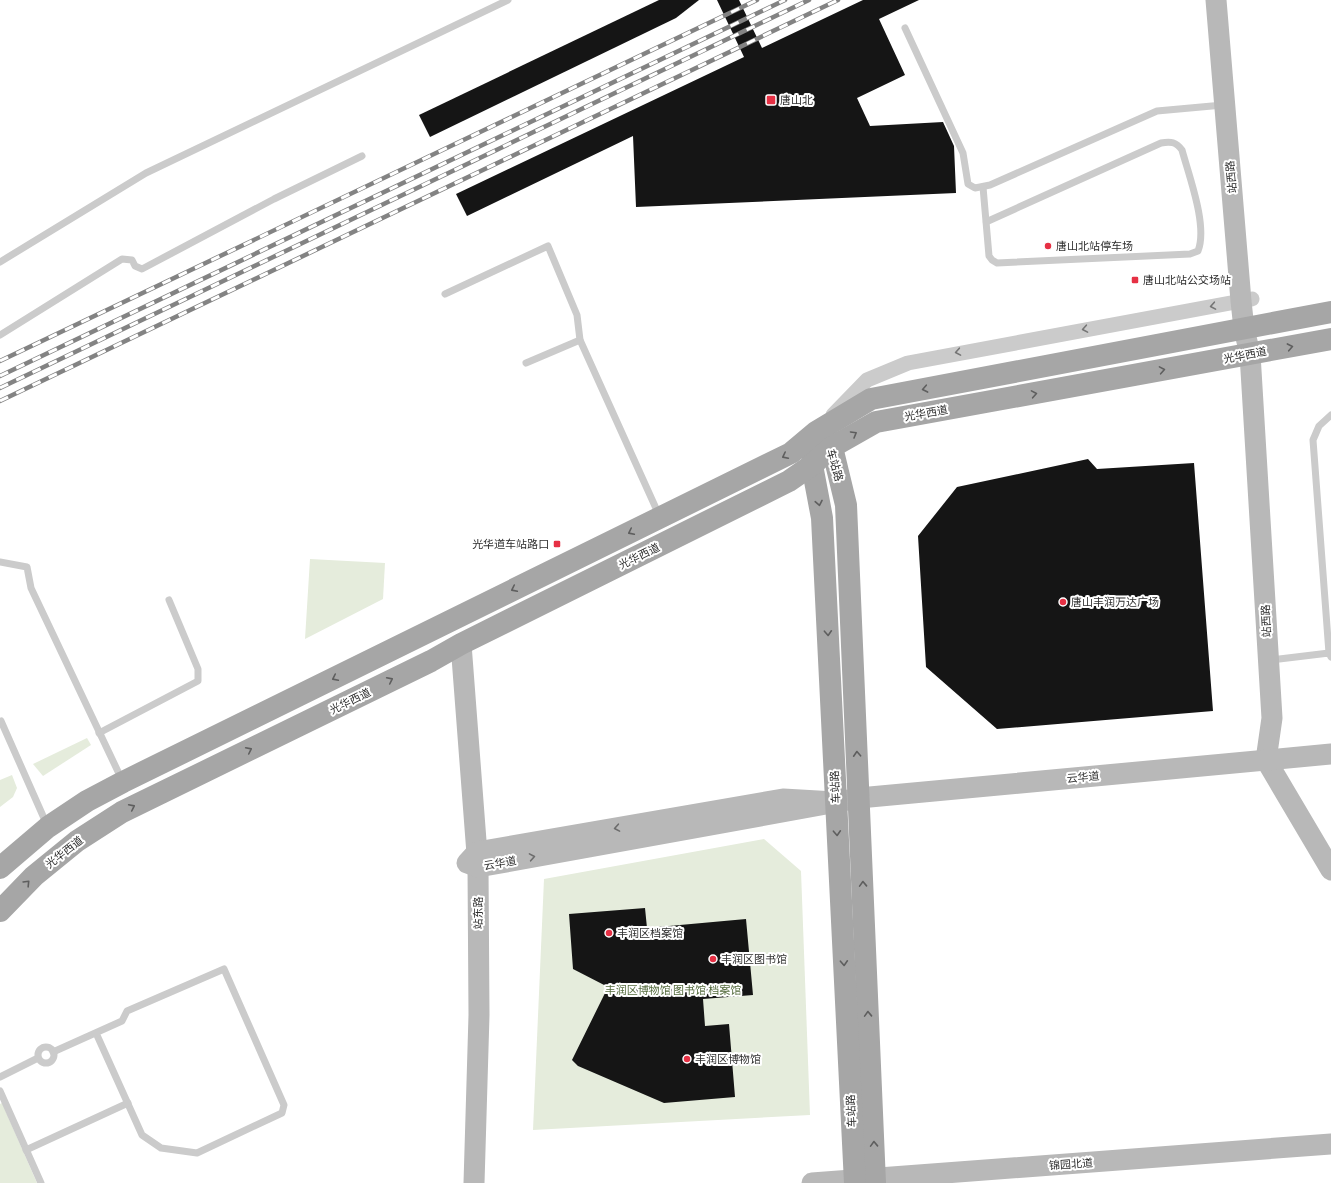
<svg xmlns="http://www.w3.org/2000/svg" width="1331" height="1183" font-family="'Source Sans 3','Noto Sans SC',sans-serif">
  <style>
    .green { fill: #e5ecdc }
    .building { fill: #151515 }
    .lines { fill: none; stroke-linecap: round; stroke-linejoin: round }
    .lane { stroke: #cbcbcb; stroke-width: 7 }
    .street { stroke: #cbcbcb; stroke-width: 15 }
    .secondary { stroke: #b8b8b8; stroke-width: 21 }
    .primary { stroke: #a6a6a6; stroke-width: 22 }
    .rail-casing { stroke: #838383; stroke-width: 4.5 }
    .rail { stroke: #fff; stroke-width: 3; stroke-dasharray: 9; stroke-linecap: butt }
    .oneway { stroke: #757575 }
    .oneway2 { stroke: #5e5e5e }
    .oneway3 { stroke: #6c6c6c }
    .poi-dot { fill: #e63044; stroke: #fff; stroke-width: 1.5 }
    .labels { text-anchor: middle; stroke-width: 4; stroke-linejoin: round; paint-order: stroke }
    .poi-label { font-size: 11px; fill: #2e2e2e; stroke: #fff; text-anchor: start }
    .street-label { font-size: 11px; fill: #2e2e2e; stroke: #fff }
    .park-label { font-size: 11px; fill: #536a3c; stroke: #fff }
  </style>
  <rect width="100%" height="100%" fill="#fff"/>
  <g class="green">
    <polygon points="310,559 385,563 383,599 305,639"/>
    <polygon points="87,738 91,745 43,776 33,764"/>
    <polygon points="12,775 17,788 13,797 0,807 0,780"/>
    <polygon points="764,839 801,871 810,1115 533,1130 544,879"/>
    <polygon points="2,1103 37,1183 0,1183 0,1104"/>
  </g>
  <g class="building">
    <polygon points="659,0 699,0 676,18 430,137 419,115"/>
    <polygon points="717,0 739,0 762,48 863,0 919,0 879,19 905,75 857,98 870,126 943,122 954,146 956,193 636,207 633,136 467,216 456,194 744,57"/>
    <polygon points="1088,459 1097,469 1194,463 1213,711 997,729 926,667 918,536 957,487"/>
    <polygon points="645,908 647,928 746,919 753,995 703,999 705,1026 729,1024 735,1097 664,1103 578,1066 572,1060 608,987 573,969 569,914"/>
  </g>
  <g class="lines">
    <g class="lane">
      <polyline points="905,28 963,153 968,184 975,188 990,185 1157,111 1223,105"/>
      <path d="M 983,187 L 989,256 L 992,260 L 997,263 L 1190,254 L 1198,251 C 1208,226 1189,176 1182,150 C 1176,142 1171,141 1161,143 L 986,222"/>
      <polyline points="0,262 146,173 508,0"/>
      <polyline points="445,294 548,246 577,315 580,340 659,515"/>
      <polyline points="0,335 122,259 132,260 135,266 142,269 274,199 362,156"/>
      <polyline points="526,363 580,340"/>
      <polyline points="0,562 27,567 31,588 122,780"/>
      <polyline points="1329,653 1313,440 1319,426 1331,415"/>
      <polyline points="1271,660 1329,653 1331,657"/>
      <polyline points="1,721 47,825"/>
      <polyline points="99,733 198,681 198,669 169,600"/>
      <circle cx="46" cy="1055" r="8"/>
      <polyline points="53,1052 122,1021 127,1011 224,969 284,1105 282,1113 197,1153 161,1148 142,1135 96,1033"/>
      <polyline points="0,1077 38,1058"/>
      <polyline points="0,1091 41,1183"/>
      <polyline points="26,1150 128,1103"/>
    </g>
    <polyline class="street" points="833,415 867,380 908,363 1252,299"/>
    <g class="secondary">
      <polyline points="1216,0 1241,301 1244,329 1250,354 1272,718 1266,760 1331,870"/>
      <polyline points="461,644 478,867 479,1015 474,1183"/>
      <polyline points="835,802 783,799 477,852 467,863 478,867 859,798 1331,754"/>
      <polyline points="812,1183 1331,1144"/>
    </g>
    <g class="primary">
      <polyline points="823,438 832,447 846,505 875,1183"/>
      <polyline points="813,453 812,465 822,518 855,1183"/>
      <polyline points="0,868 48,827 87,801 123,782 791,453 816,432 871,399 1331,312"/>
      <polyline points="0,911 34,876 77,841 122,812 431,661 461,644 789,481 812,465 832,447 876,422 1331,339"/>
    </g>
    <g class="rail-casing">
      <g id="rail">
        <polyline points="0,361 757,0"/>
        <polyline points="0,376 785,0"/>
        <polyline points="0,388 809,0"/>
        <polyline points="0,401 838,0"/>
      </g>
    </g>
    <use href="#rail" class="rail"/>
  </g>
  <defs><path id="oneway-chevron" d="M-2-3.5L2.5 0L-2 3.5" fill="none" stroke-width="1.6" stroke-linecap="round" stroke-linejoin="round"/></defs>
  <g class="oneway">
    <use href="#oneway-chevron" transform="translate(1213 306) rotate(170)"/>
    <use href="#oneway-chevron" transform="translate(1085 329) rotate(170)"/>
    <use href="#oneway-chevron" transform="translate(958 352) rotate(170)"/>
  </g>
  <g class="oneway2">
    <use href="#oneway-chevron" transform="translate(1290 347) rotate(-11)"/>
    <use href="#oneway-chevron" transform="translate(1162 370) rotate(-10)"/>
    <use href="#oneway-chevron" transform="translate(925 389) rotate(169)"/>
    <use href="#oneway-chevron" transform="translate(1034 394) rotate(-10)"/>
    <use href="#oneway-chevron" transform="translate(854 434) rotate(-30)"/>
    <use href="#oneway-chevron" transform="translate(785 456) rotate(153)"/>
    <use href="#oneway-chevron" transform="translate(819 503) rotate(79)"/>
    <use href="#oneway-chevron" transform="translate(631 532) rotate(154)"/>
    <use href="#oneway-chevron" transform="translate(514 589) rotate(154)"/>
    <use href="#oneway-chevron" transform="translate(828 633) rotate(87)"/>
    <use href="#oneway-chevron" transform="translate(335 678) rotate(154)"/>
    <use href="#oneway-chevron" transform="translate(390 680) rotate(-26)"/>
    <use href="#oneway-chevron" transform="translate(249 750) rotate(-26)"/>
    <use href="#oneway-chevron" transform="translate(857 754) rotate(-93)"/>
    <use href="#oneway-chevron" transform="translate(132 807) rotate(-26)"/>
    <use href="#oneway-chevron" transform="translate(837 833) rotate(87)"/>
    <use href="#oneway-chevron" transform="translate(27 883) rotate(-46)"/>
    <use href="#oneway-chevron" transform="translate(863 884) rotate(-92)"/>
    <use href="#oneway-chevron" transform="translate(844 963) rotate(87)"/>
    <use href="#oneway-chevron" transform="translate(868 1014) rotate(-92)"/>
    <use href="#oneway-chevron" transform="translate(874 1144) rotate(-92)"/>
  </g>
  <g class="oneway3">
    <use href="#oneway-chevron" transform="translate(617 828) rotate(170)"/>
    <use href="#oneway-chevron" transform="translate(532 857) rotate(-10)"/>
  </g>
  <g class="poi-dot">
    <rect x="766" y="95" width="10" height="10" rx="2"/>
    <circle cx="1048" cy="246" r="4"/>
    <rect x="1131" y="276" width="8" height="8" rx="2"/>
    <rect x="553" y="540" width="8" height="8" rx="2"/>
    <circle cx="1063" cy="602" r="4"/>
    <circle cx="609" cy="933" r="4"/>
    <circle cx="713" cy="959" r="4"/>
    <circle cx="687" cy="1059" r="4"/>
  </g>
  <g class="labels">
    <g class="poi-label">
      <text x="780" y="104">唐山北</text>
      <text x="1056" y="250">唐山北站停车场</text>
      <text x="1143" y="284">唐山北站公交场站</text>
      <text x="549" y="548" text-anchor="end">光华道车站路口</text>
      <text x="1071" y="606">唐山丰润万达广场</text>
      <text x="617" y="937">丰润区档案馆</text>
      <text x="721" y="963">丰润区图书馆</text>
      <text x="695" y="1063">丰润区博物馆</text>
    </g>
    <g class="street-label">
      <text transform="translate(1231 177) rotate(-95)" y="4">站西路</text>
      <text transform="translate(1245 355) rotate(-11)" y="4">光华西道</text>
      <text transform="translate(926 413) rotate(-10)" y="4">光华西道</text>
      <text transform="translate(835 465) rotate(74)" y="4">车站路</text>
      <text transform="translate(639 556) rotate(-26)" y="4">光华西道</text>
      <text transform="translate(1266 621) rotate(-93)" y="4">站西路</text>
      <text transform="translate(350 701) rotate(-26)" y="4">光华西道</text>
      <text transform="translate(1083 777) rotate(-5)" y="4">云华道</text>
      <text transform="translate(835 787) rotate(-93)" y="4">车站路</text>
      <text transform="translate(64 852) rotate(-38)" y="4">光华西道</text>
      <text transform="translate(500 863) rotate(-10)" y="4">云华道</text>
      <text transform="translate(478 913) rotate(-90)" y="4">站东路</text>
      <text transform="translate(851 1111) rotate(-93)" y="4">车站路</text>
      <text transform="translate(1071 1164) rotate(-4)" y="4">锦园北道</text>
    </g>
    <g class="park-label">
      <text x="673" y="994">丰润区博物馆 图书馆 档案馆</text>
    </g>
  </g>
</svg>
